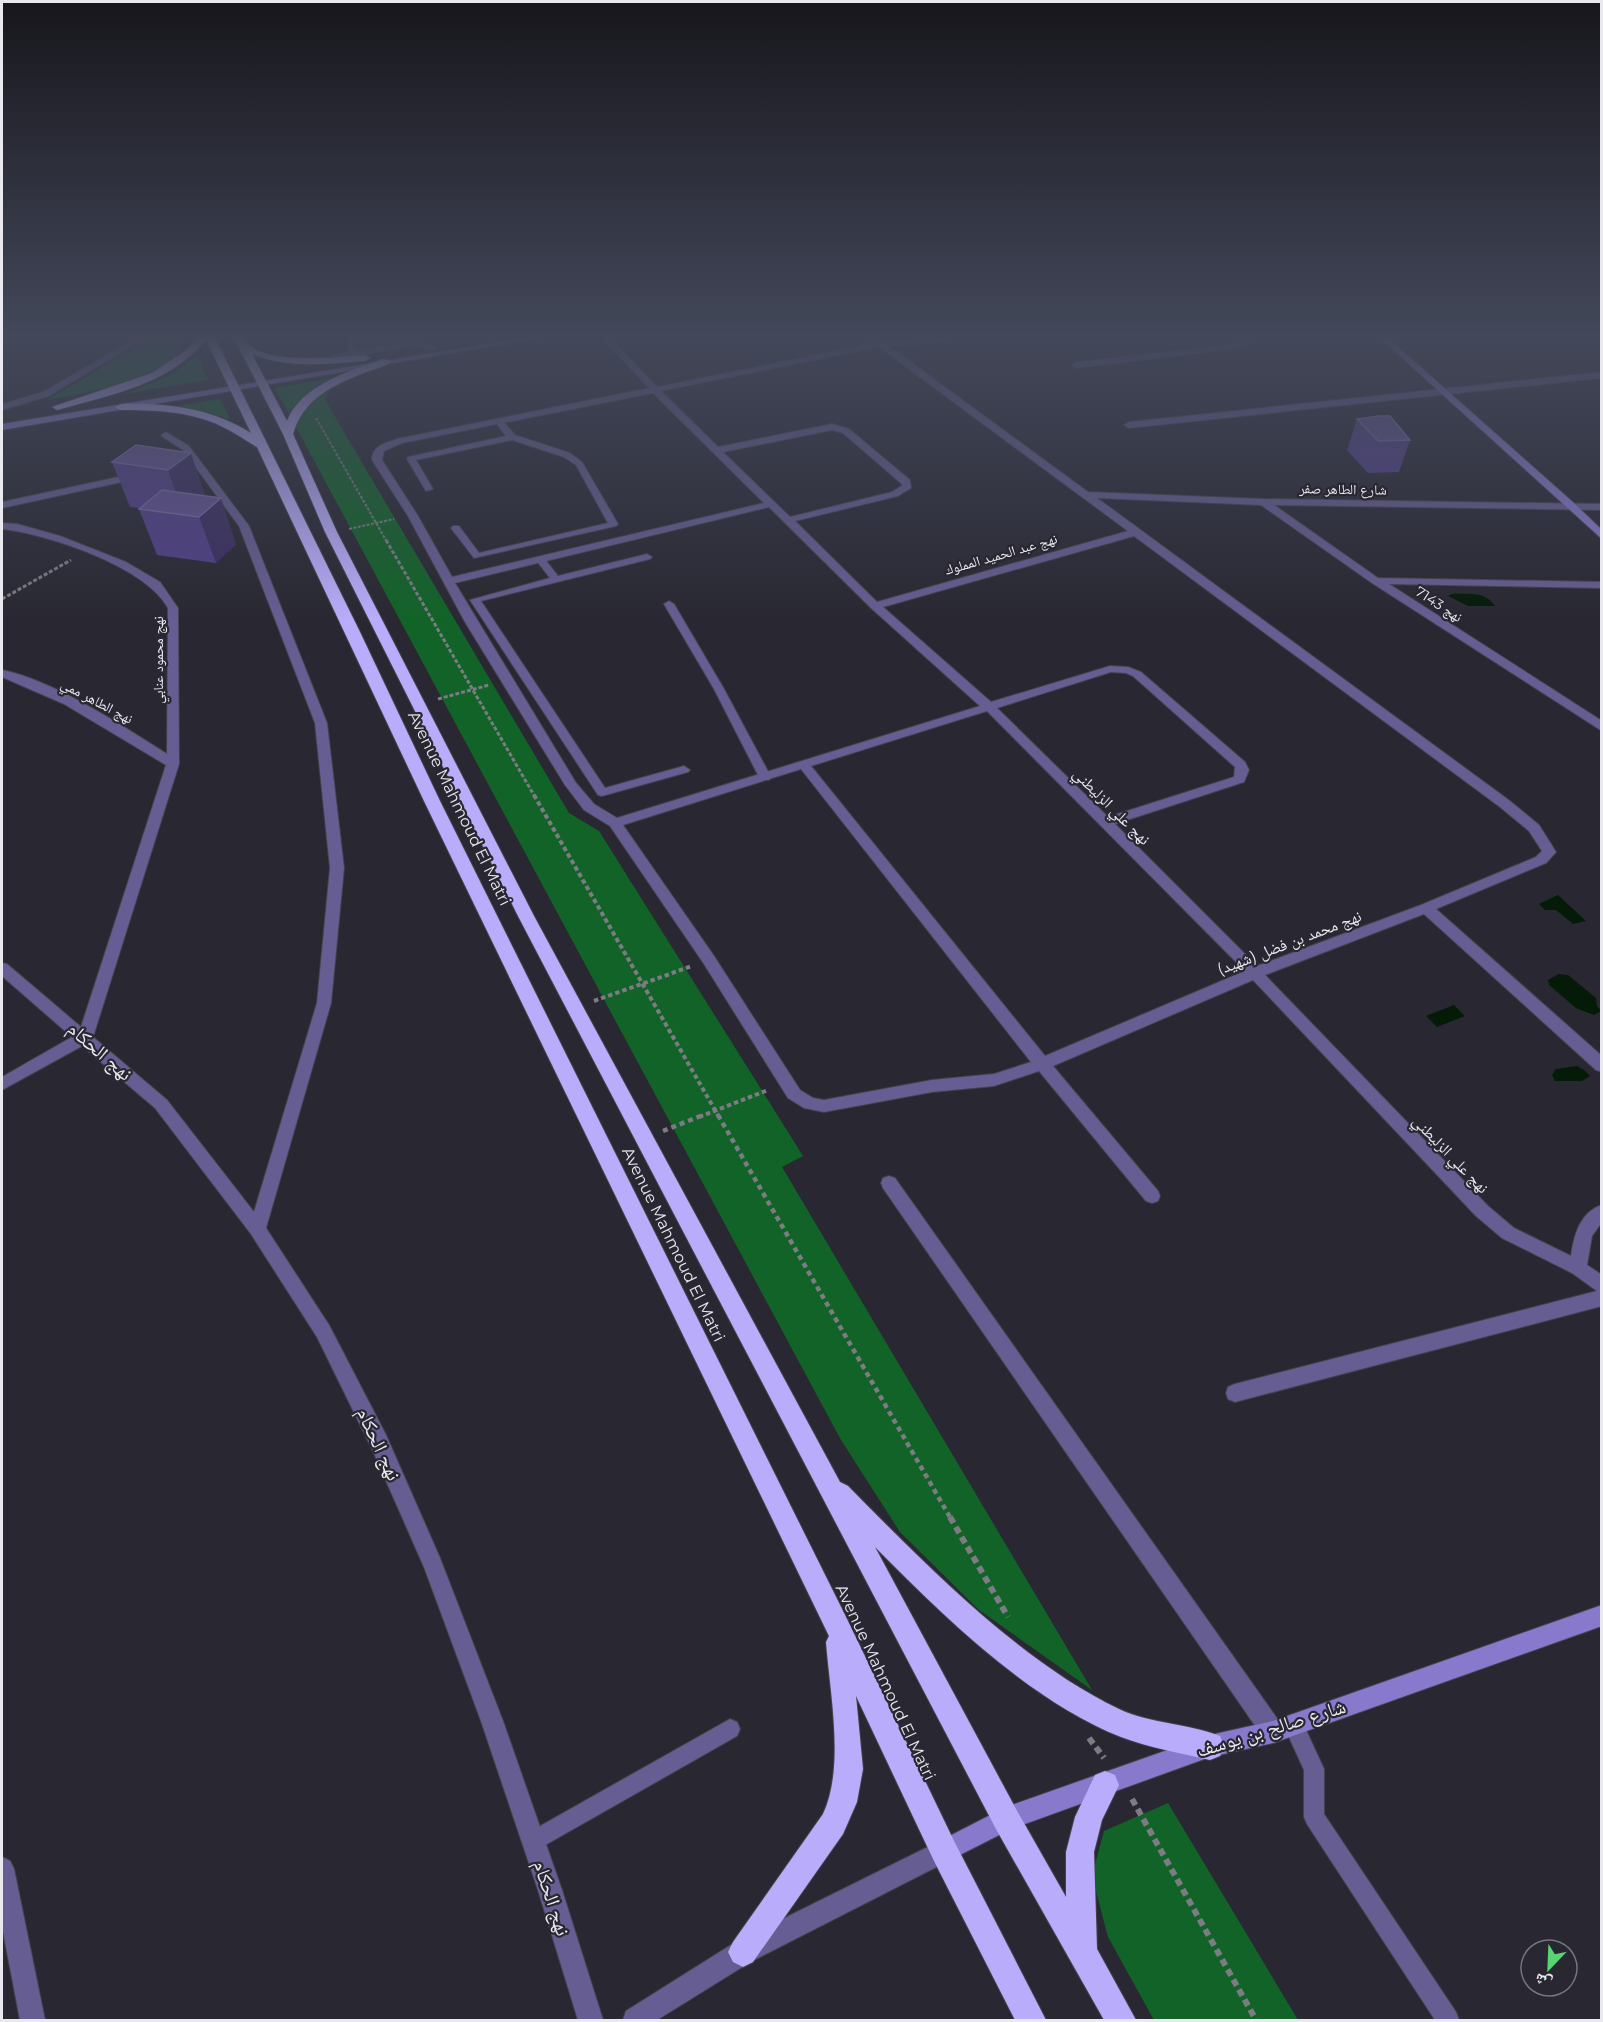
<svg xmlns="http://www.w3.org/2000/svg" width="1603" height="2022" font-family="Montserrat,'Noto Naskh Arabic',sans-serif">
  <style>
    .green { fill: #126328 }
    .water { fill: #031b07 }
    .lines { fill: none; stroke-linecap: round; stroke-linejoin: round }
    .lane-casing { stroke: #44434d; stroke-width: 2 }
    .street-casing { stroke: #44434d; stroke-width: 2 }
    .secondary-casing { stroke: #44434d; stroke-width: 2 }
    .highway-casing { stroke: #44434d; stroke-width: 2 }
    .path-far4 { stroke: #7d7c85; stroke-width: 2; stroke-dasharray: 3 1.5; stroke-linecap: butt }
    .path-far3 { stroke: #7d7c85; stroke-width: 3; stroke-dasharray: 4 2; stroke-linecap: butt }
    .path-far2 { stroke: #7d7c85; stroke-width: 4; stroke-dasharray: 4.5 3; stroke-linecap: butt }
    .path-far1 { stroke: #7d7c85; stroke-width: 4.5; stroke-dasharray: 5 4; stroke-linecap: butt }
    .path { stroke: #7d7c85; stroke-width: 6; stroke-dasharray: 7 4.5; stroke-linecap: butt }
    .lane { fill: #665d92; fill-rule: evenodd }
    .street { fill: #665d92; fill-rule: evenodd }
    .secondary { fill: #8979cd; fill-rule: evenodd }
    .highway { fill: #b9adfb; fill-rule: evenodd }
    .wall { fill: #524189 }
    .shaded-wall { fill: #3b2f61 }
    .building { fill: #635394; stroke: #786aa2; stroke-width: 1.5 }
    .labels { text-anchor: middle; stroke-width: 4.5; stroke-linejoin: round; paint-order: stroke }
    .far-street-label { font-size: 14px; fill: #eae9f0; stroke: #292832 }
    .street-label { font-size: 16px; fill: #eae9f0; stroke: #292832 }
    .near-street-label { font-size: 20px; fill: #eae9f0; stroke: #292832 }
  </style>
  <rect width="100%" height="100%" fill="#292832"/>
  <g class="green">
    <path d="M 151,338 L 182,338 C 186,376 75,396 47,400 Z"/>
    <polygon points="198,355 208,380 124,394 167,377"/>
    <polygon points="338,377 325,400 569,813 599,831 803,1156 782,1167 1092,1690 979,1610 900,1532 841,1440 275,388"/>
    <polygon points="220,399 230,419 202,411 171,407"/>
    <polygon points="1168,1803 1298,2020 1154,2020 1108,1937 1092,1876 1104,1831"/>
  </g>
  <g class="water">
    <path d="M 1452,594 C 1467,594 1486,591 1495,606 L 1468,606 L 1448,596 Z"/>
    <polygon points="1558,895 1586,921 1573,924 1556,910 1545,910 1539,904"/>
    <polygon points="1559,974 1568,975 1596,998 1597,1006 1601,1011 1594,1015 1576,1008 1549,985 1548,980"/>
    <polygon points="1454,1005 1465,1016 1437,1027 1426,1016"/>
    <polygon points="1577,1066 1584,1070 1590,1076 1582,1081 1555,1081 1552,1075 1556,1069"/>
  </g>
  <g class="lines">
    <g class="lane-casing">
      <g id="lane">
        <path d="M 368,338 L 386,338 L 356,344 L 356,350 L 417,341 L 436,348 L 432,350 C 426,349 420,345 414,346 C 397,347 340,362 330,356 L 348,352 L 349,340 Z"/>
        <polygon points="496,420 502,420 515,435 570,453 582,462 618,524 616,526 474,558 451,528 453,526 459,526 479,553 608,523 576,465 564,457 512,440 416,460 433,489 426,491 407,459 408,457 506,436 495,422"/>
        <polygon points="137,473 141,476 140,478 2,508 2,502"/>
        <polygon points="647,554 652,557 650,559 481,601 605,788 684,766 690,770 688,772 602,796 598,795 470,600 550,578 536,560 538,558 544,558 558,576"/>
        <polygon points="669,601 674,604 724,689 771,777 769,780 761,780 759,777 714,689 664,604"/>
        <polygon points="1293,1714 1300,1717 1324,1769 1324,1814 1456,2012 1459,2020 1435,2020 1307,1824 1304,1817 1304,1770 1283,1724 1286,1717"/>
        <polygon points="730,1719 737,1722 740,1729 737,1736 540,1848 533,1852 526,1848 522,1841 526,1834"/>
      </g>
    </g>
    <g class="street-casing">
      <g id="street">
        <polygon points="136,338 145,338 49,396 2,410 2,404 43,392"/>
        <path d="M 602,338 L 610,338 L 657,387 L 875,343 L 870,338 L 879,338 L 883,341 L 955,338 L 951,340 L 889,346 L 1088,492 L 1263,499 L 1602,504 L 1602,510 L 1274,505 L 1378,578 L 1602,582 L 1602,588 L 1389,584 L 1602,721 L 1602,731 L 1372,583 L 1261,505 L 1097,498 L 1510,801 L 1539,825 L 1556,852 L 1546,863 L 1436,909 L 1602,1056 L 1602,1072 L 1596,1070 L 1424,914 L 1265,975 L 1488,1206 L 1514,1228 L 1571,1256 C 1574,1235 1580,1212 1602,1205 L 1602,1222 L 1592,1236 L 1587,1265 L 1602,1275 L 1602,1306 L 1235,1402 L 1228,1399 L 1226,1393 L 1228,1387 L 1235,1384 L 1597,1291 L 1572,1273 L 1502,1238 L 1476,1216 L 1253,980 L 1053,1066 L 1158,1191 L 1160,1196 L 1158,1201 L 1152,1203 L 1146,1201 L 1039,1071 L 994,1086 L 932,1092 L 824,1112 L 804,1108 L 788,1098 L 704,964 L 610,826 L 584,810 L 565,785 L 465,622 L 408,516 L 372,460 C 372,445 385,444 397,439 L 649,388 ZM 879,347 L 1128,531 L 877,602 L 795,521 L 898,496 L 911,488 L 910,480 L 849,429 L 832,424 L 718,447 L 661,391 ZM 653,393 L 764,503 L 452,577 L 418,516 L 382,460 L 384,451 L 402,443 ZM 832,430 L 843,433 L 903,485 L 892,492 L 790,517 L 723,452 ZM 769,507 L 871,608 L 980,706 L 617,818 L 594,804 L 576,783 L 455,583 ZM 1134,536 L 1500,807 L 1529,831 L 1542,851 L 1536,857 L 1421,905 L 1257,966 L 1115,824 L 1244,782 L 1249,770 L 1245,762 L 1141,672 L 1128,667 L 1110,666 L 991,702 L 883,607 ZM 1111,672 L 1126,673 L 1133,676 L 1235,767 L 1234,777 L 1108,817 L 997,708 ZM 987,711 L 1245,971 L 1045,1056 L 811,766 ZM 801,769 L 1031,1062 L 994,1074 L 932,1080 L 824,1100 L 813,1098 L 800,1090 L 714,956 L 623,825 Z"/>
        <polygon points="1248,338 1257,338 1246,346 1231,349 1076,368 1072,365 1076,362 1231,345"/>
        <polygon points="1602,372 1602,378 1129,428 1124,425 1129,422"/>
        <path d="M 166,432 L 189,446 L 249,526 L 327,723 L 344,868 L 331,1003 L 266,1228 L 329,1325 L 386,1435 L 440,1558 L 503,1721 L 562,1890 L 603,2020 L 578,2020 L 538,1890 L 481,1721 L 424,1567 L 372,1449 L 317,1337 L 251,1234 L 155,1108 L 82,1046 L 2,1090 L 2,1077 L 72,1037 L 2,976 L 2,963 L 7,964 L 81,1027 L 166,765 L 64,704 L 2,677 L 2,670 C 53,680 123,726 167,754 L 168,608 C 145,566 47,534 2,529 L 2,523 L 17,524 L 60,536 L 126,562 L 160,582 L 178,608 L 179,764 L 93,1037 L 167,1100 L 254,1212 L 317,1003 L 330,868 L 315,723 L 239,526 L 183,450 L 163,437 L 161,435 Z"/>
        <polygon points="889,1176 895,1178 1281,1724 1284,1732 1281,1740 1273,1743 1265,1740 883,1188 881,1183 883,1178"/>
        <polygon points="944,1839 952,1843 956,1851 952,1859 752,1961 657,2020 623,2020 626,2011 734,1943"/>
        <polygon points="2,1857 10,1861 14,1869 45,2020 20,2020 2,1926"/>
      </g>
    </g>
    <g class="secondary-casing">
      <g id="secondary">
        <polygon points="524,338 541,338 2,430 2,424"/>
        <polygon points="1380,338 1388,338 1575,504 1602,530 1602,539"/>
        <polygon points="1602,1605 1602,1626 1273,1743 1210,1757 1011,1829 944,1863 936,1859 932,1851 936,1843 1006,1807 1210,1735 1273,1721"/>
      </g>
    </g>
    <g class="highway-casing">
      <g id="highway">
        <path d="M 197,338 L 215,338 L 360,632 L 440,801 L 847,1619 L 954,1841 L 1046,2020 L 1015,2020 L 934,1861 L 856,1696 L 863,1769 L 857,1802 L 843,1834 L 753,1962 L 743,1967 L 733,1962 L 728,1952 L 733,1942 L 823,1814 C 845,1767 830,1694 826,1642 L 829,1636 L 424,801 L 257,447 C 245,440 234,432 221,426 C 189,411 155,410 120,410 L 115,407 C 121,402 129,404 137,404 C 178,404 216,411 251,433 L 206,340 C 169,384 114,394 61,409 L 57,410 L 52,407 L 152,373 L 185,351 Z"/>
        <path d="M 234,338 L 244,338 C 259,367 337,357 365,355 L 370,358 L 365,361 C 327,364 288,369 252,354 L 287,421 C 301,385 350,371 383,359 L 392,361 C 385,367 375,369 366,372 C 333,385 304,398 293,434 L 337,532 L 534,916 L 840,1482 L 848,1486 C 924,1563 1020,1662 1119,1709 C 1151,1724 1187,1723 1220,1736 L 1224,1746 L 1220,1756 L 1210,1760 C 1180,1753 1150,1748 1121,1737 C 1030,1701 943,1616 875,1547 L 1016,1809 L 1066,1897 L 1066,1852 L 1075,1817 L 1095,1775 L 1105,1771 L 1115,1775 L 1119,1785 L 1102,1820 L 1094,1852 L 1097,1949 L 1136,2020 L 1104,2020 L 996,1829 L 518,916 L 325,532 L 283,434 Z"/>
      </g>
    </g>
    <g class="path-far4">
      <polyline points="316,418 387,542"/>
      <polyline points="349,529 394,519"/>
    </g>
    <g class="path-far3">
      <polyline points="386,540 535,797"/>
      <polyline points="2,599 71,560"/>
      <polyline points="438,699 489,685"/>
    </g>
    <g class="path-far2">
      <polyline points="534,795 719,1117"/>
      <polyline points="594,1001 692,966"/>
      <polyline points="699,1117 768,1090"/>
    </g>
    <g class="path-far1">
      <polyline points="718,1115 951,1519"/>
      <polyline points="663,1131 703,1115"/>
    </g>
    <g class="path">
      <polyline points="950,1517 1008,1617"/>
      <polyline points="1089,1738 1104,1758"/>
      <polyline points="1132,1799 1256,2020"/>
    </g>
    <use href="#lane" class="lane"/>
    <use href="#street" class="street"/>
    <use href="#secondary" class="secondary"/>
    <use href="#highway" class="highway"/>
  </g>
  <g class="wall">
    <polygon points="1357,419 1410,440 1399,472 1368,473 1347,450"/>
    <polygon points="136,445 206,496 236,544 216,563 157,555 139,509 139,508 130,507 112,462"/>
  </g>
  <g class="shaded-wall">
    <polygon points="362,338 410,338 410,340 364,347"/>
    <polygon points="191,453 206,498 184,516 168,470"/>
    <polygon points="221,498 236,544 216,563 199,517"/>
  </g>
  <g class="building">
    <polygon points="1379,416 1390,416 1410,440 1378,441 1357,419"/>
    <polygon points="136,445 191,453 168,470 112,462"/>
    <polygon points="162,490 221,498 199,517 139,509"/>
  </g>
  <linearGradient id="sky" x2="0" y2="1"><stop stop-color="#17161c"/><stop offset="0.54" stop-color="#43485a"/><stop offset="1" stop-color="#43485a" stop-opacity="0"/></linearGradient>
  <rect width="1603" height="621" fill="url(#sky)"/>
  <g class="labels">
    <g class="far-street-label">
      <text transform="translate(1343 489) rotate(1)" y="5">شارع الطاهر صفر</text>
      <text transform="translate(1001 554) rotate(-16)" y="5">نهج عبد الحميد المملوك</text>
      <text transform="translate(1439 604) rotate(33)" y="5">نهج 7143</text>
      <text transform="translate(158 660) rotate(-90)" y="5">نهج محمود عنابي</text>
      <text transform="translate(97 701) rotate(28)" y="5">نهج الطاهر ممي</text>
    </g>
    <g class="street-label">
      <text transform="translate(1112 806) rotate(45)" y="6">نهج علي الزليطني</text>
      <text transform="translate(460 808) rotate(64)" y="6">Avenue Mahmoud El Matri</text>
      <text transform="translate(1289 942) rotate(-21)" y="6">نهج محمد بن فضل (شهيد)</text>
      <text transform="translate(1451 1154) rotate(46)" y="6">نهج علي الزليطني</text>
      <text transform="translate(674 1244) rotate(64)" y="6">Avenue Mahmoud El Matri</text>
      <text transform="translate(886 1682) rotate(65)" y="6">Avenue Mahmoud El Matri</text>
    </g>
    <g class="near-street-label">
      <text transform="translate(100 1051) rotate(41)" y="7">نهج الحكام</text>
      <text transform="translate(379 1444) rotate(65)" y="7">نهج الحكام</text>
      <text transform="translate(1271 1728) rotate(-17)" y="7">شارع صالح بن يوسف</text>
      <text transform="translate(552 1898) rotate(72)" y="7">نهج الحكام</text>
    </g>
  </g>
  <rect width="1603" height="2022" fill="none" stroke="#eae9f0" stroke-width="6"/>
  <g transform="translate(1549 1968) rotate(203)"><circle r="28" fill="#292832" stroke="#76757e" stroke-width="1.5"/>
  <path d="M0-4.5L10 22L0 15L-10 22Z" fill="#57d570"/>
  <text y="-9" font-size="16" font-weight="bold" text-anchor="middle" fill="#eae9f0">ش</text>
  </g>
</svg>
